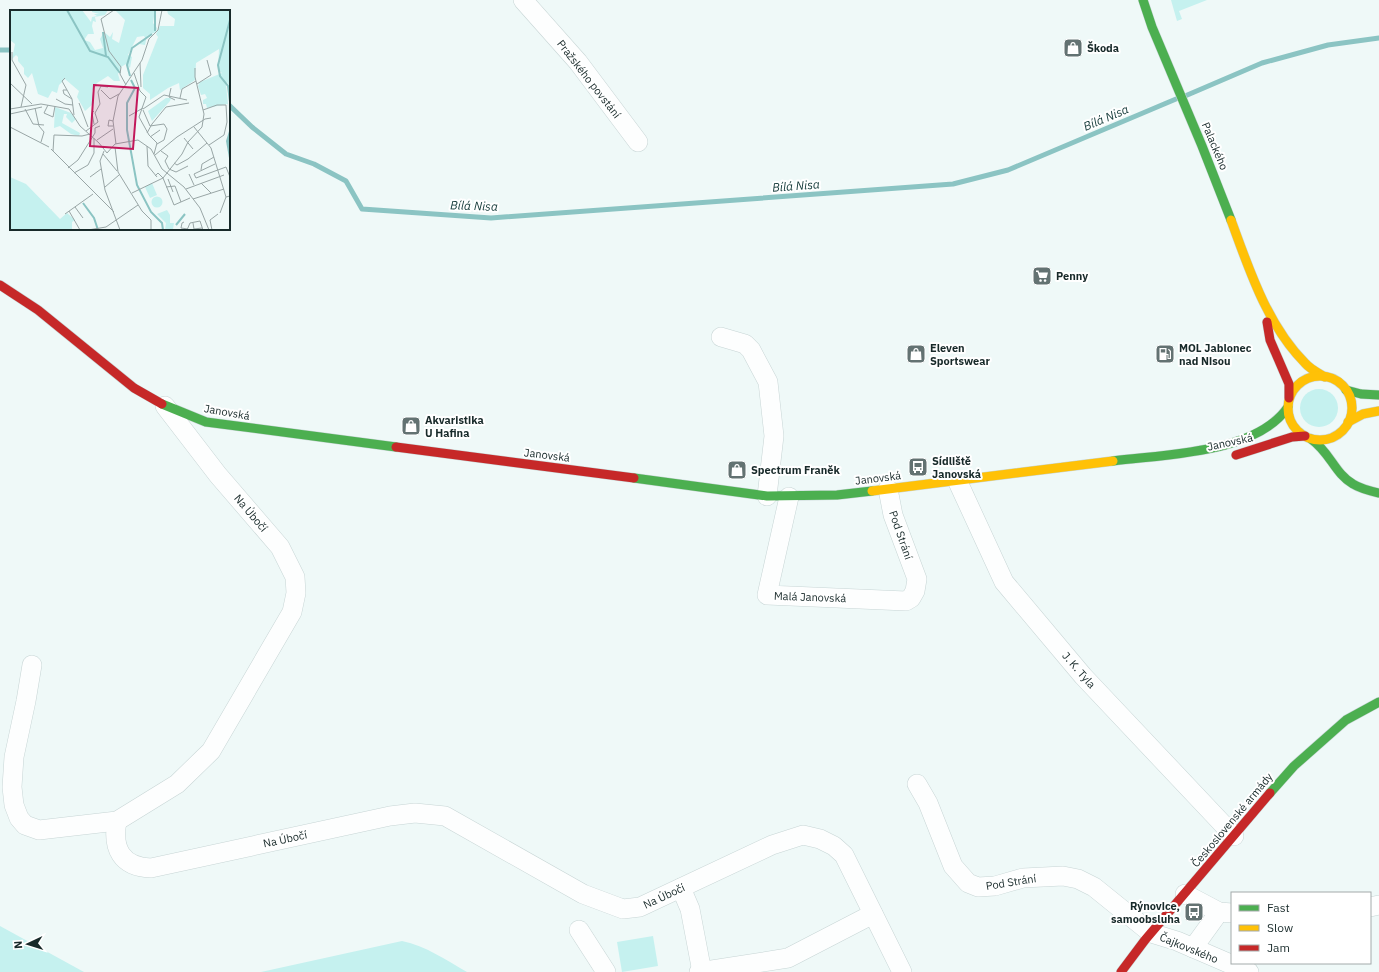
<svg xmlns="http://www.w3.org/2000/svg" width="1379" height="972" font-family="'IBM Plex Sans',sans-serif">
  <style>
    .green { fill: #c5f1ef }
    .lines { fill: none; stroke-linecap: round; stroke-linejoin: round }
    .stream { stroke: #8bc4c3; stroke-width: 5 }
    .street-casing { stroke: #c7d5d5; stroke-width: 20 }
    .fast-casing { stroke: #c7d5d5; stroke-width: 10 }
    .slow-casing { stroke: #c7d5d5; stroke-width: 10 }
    .jam-casing { stroke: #c7d5d5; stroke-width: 10 }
    .street { stroke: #fdfefe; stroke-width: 19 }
    .fast { stroke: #4caf50; stroke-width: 9 }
    .slow { stroke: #ffc107; stroke-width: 9 }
    .jam { stroke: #c62828; stroke-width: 9 }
    .labels { text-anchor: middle; stroke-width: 4; stroke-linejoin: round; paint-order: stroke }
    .poi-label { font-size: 11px; font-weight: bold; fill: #182a2a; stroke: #fff; text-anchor: start }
    .street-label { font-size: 11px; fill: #182a2a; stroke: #fff }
    .water-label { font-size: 12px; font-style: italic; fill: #133938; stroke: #fff }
    .inset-river { fill: none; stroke: #8bc4c3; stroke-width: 2 }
    .inset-road { fill: none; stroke: #99a6a6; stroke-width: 1 }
    .view { fill: #c2185b; fill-opacity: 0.15; stroke: #c2185b; stroke-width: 2 }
    .inset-edge { fill: none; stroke: #182a2a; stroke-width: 2 }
  </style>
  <rect width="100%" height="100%" fill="#eff9f8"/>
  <g class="green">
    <polygon points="1171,0 1207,0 1179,11 1182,19 1177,21"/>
    <circle cx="1319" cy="408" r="19"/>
    <polygon points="0,926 84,972 0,972"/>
    <polygon points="653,936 658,966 622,972 617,942"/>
    <path d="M 402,941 C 426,946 446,960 467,972 L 261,972 Z"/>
  </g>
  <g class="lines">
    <g class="stream">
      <polyline points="0,50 11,50"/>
      <polyline points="1185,96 1262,63 1328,45 1379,38"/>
      <polyline points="229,105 252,127 286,154 314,164 346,181 362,209 491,218 953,184 1008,170 1176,99"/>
    </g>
    <g class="street-casing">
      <g id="street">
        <polyline points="523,0 578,62 638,142"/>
        <polyline points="721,337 745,344 751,350 768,382 774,436 767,496"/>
        <polyline points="957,480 1004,582 1083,676 1234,836"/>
        <polyline points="789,497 767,595 906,601 911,598 915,591 917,579 893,515 888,489"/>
        <polyline points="32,665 26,701 14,757 12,787 14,805 19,818 25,825 39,830 117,821 177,784 211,751 292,612 296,593 295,577 280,547 218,475 165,406"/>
        <polyline points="917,784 928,803 953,866 968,883 978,887 995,886 1023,878 1063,876 1078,879 1094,887 1151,933 1177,941 1249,972"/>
        <path d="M 117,821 C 112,848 121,867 151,868 L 390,816 L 415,813 L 445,816 L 583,894 L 623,909 L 640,907 L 772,845 L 803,835 L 820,839 L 834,846 L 844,855 L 902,972"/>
        <polyline points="681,888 690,909 702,972"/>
        <polyline points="1185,894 1219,912 1232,913"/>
        <polyline points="1370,907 1379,905"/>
        <polyline points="579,930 606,972"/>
        <polyline points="1193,948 1219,912"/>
        <polyline points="699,972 788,958 873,914"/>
      </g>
    </g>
    <g class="fast-casing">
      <g id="fast">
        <polyline points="1143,0 1152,27 1202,146 1231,220"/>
        <polyline points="1346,390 1361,394 1379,395"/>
        <polyline points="162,404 206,422 396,447"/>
        <path d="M 1311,439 C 1330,452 1335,474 1353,484 C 1361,489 1370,491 1379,493"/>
        <path d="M 1113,461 C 1165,454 1256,454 1288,407"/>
        <polyline points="634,478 767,496 837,495 872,491"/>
        <polyline points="1270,793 1294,766 1346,720 1379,702"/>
      </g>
    </g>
    <g class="slow-casing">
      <g id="slow">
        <path d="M 1231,220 C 1249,269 1267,325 1305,363 C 1310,369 1318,373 1325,377"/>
        <circle cx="1320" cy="408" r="32"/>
        <polyline points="1348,422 1363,414 1379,411"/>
        <polyline points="872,491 1113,461"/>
      </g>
    </g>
    <g class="jam-casing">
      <g id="jam">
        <polyline points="0,285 38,310 134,388 162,404"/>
        <polyline points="1267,322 1270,340 1289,384 1289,398"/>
        <polyline points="396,447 634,478"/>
        <polyline points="1236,455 1292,437 1305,436"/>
        <polyline points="1121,972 1145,940 1270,793"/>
      </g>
    </g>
    <use href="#street" class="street"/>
    <use href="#fast" class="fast"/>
    <use href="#slow" class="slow"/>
    <use href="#jam" class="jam"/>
  </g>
  <defs>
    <g id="shop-square" transform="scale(1)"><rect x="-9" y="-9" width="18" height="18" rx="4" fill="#637272" stroke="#fff"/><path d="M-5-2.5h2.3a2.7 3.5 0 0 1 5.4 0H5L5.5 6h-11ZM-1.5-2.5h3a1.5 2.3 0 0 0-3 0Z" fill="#fff"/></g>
    <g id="supermarket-square" transform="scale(1)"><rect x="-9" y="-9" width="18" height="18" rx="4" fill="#637272" stroke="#fff"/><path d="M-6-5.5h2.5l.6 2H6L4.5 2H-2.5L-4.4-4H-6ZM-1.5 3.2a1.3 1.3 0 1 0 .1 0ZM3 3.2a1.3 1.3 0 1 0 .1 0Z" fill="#fff"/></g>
    <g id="fuel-square" transform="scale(1)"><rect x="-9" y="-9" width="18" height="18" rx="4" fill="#637272" stroke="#fff"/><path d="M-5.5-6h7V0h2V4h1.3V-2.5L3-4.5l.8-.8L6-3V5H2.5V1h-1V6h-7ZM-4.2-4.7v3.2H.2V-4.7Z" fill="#fff"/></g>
    <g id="bus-square" transform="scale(1)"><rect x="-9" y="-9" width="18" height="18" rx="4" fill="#637272" stroke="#fff"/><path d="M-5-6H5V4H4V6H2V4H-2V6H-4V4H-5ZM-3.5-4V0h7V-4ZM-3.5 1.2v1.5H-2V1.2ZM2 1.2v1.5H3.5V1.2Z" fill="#fff"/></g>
  </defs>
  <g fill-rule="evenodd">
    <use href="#shop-square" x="1073" y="48"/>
    <use href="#supermarket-square" x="1042" y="276"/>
    <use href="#shop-square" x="916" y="354"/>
    <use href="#fuel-square" x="1165" y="354"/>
    <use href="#shop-square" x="411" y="426"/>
    <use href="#bus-square" x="918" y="467"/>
    <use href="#shop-square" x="737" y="470"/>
    <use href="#bus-square" x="1194" y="912"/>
  </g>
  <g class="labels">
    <g class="poi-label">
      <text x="1087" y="52">Škoda</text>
      <text x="1056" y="280">Penny</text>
      <text x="930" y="352">Eleven<tspan x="930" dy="13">Sportswear</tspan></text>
      <text x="1179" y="352">MOL Jablonec<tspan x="1179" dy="13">nad Nisou</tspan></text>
      <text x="425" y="424">Akvaristika<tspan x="425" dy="13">U Hafina</tspan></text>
      <text x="932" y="465">Sídliště<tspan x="932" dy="13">Janovská</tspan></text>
      <text x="751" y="474">Spectrum Franěk</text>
      <text x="1180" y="910" text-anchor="end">Rýnovice,<tspan x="1180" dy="13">samoobsluha</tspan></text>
    </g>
    <g class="street-label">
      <text transform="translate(589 79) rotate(52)" y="4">Pražského povstání</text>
      <text transform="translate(1215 146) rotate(67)" y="4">Palackého</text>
      <text transform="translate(227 412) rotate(10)" y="4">Janovská</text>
      <text transform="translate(1230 442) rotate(-12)" y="4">Janovská</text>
      <text transform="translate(547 455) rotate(7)" y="4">Janovská</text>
      <text transform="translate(878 478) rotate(-7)" y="4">Janovská</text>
      <text transform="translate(251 513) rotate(50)" y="4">Na Úbočí</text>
      <text transform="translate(901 535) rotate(71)" y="4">Pod Strání</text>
      <text transform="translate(810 597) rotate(2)" y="4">Malá Janovská</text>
      <text transform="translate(1079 670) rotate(49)" y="4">J. K. Tyla</text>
      <text transform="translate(1232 820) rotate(-50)" y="4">Československé armády</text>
      <text transform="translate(285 839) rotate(-12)" y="4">Na Úbočí</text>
      <text transform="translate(1011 882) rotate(-9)" y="4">Pod Strání</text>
      <text transform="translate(664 896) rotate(-25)" y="4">Na Úbočí</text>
      <text transform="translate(1189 948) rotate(22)" y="4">Čajkovského</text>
    </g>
    <g class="water-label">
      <text transform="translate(1106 118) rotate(-23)" y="4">Bílá Nisa</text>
      <text transform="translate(796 186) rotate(-4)" y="4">Bílá Nisa</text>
      <text transform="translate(474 206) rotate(2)" y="4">Bílá Nisa</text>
    </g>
  </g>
  <g transform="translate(10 10)">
    <rect width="220" height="220" fill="#eff9f8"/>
    <path d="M 0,0 L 72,0 L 81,12 L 82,7 L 87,6 L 84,4 L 89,4 L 82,2 L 82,0 L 98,0 L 95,5 L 85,7 L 86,12 L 83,11 L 82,16 L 84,24 L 78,24 L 74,30 L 80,32 L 85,40 L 93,38 L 90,29 L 94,22 L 100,27 L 103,22 L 102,29 L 109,33 L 115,10 L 105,0 L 145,0 L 143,13 L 147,18 L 146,22 L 137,26 L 135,35 L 129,34 L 136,29 L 134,26 L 127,27 L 118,45 L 122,47 L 120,58 L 116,54 L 111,57 L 108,64 L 110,71 L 104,71 L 98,66 L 87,73 L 82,81 L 84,93 L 75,101 L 67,87 L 69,81 L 55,69 L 49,75 L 47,83 L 42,81 L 38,88 L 28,84 L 22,63 L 18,68 L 14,64 L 14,58 L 8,51 L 8,47 L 6,45 L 2,49 L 5,34 L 0,30 ZM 157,0 L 220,0 L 220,77 L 217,72 L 216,75 L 218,94 L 197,98 L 196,94 L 193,94 L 193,90 L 197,88 L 195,84 L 191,85 L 188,76 L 190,72 L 212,63 L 208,60 L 209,39 L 186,53 L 185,70 L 170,80 L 169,73 L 158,78 L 140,90 L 140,84 L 133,78 L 133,65 L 148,27 L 146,24 L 150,16 L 164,16 L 165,9 L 158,4 ZM 156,88 L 161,88 L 160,91 L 142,111 L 138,101 ZM 45,97 L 61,103 L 66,109 L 62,113 L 56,107 L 57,104 L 54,104 L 52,113 L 70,123 L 69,126 L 61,124 L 50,116 L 44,118 ZM 0,167 L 16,174 L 50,209 L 57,203 L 65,210 L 62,212 L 62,220 L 0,220 ZM 142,173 L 147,185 L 140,188 L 135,177 ZM141.5 192a5.5 5.5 0 1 1 11 0a5.5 5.5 0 1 1-11 0ZM 157,200 L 160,205 L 160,213 L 158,213 L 164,213 L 163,219 L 155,220 L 156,213 L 147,204 Z" fill="#c5f1ef"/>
    <path d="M 220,118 L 220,147 L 219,148 L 216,131 Z" fill="#8bc4c3"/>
    <path class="inset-river" d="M 57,0 L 80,41 L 98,47 L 110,63M 220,10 L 208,55 L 210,66 L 218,76 L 220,92M 145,21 L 145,0M 93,22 L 96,46M 120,66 L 117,55 L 122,38 L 142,24M 121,70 L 125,78 L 117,93 L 117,120 L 127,175 L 141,202 L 152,213 L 153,220M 73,193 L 84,208 L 88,220M 166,215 L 175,204"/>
    <path class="inset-road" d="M 104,0 L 91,9 L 99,41 L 111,57 L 110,64 L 116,75M 2,42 L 2,50 L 16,75 L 11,97M 130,53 L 131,77M 124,63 L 130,81 L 136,87 L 129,107 L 139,125 L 147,133 L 144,144M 55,68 L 52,71 L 62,89 L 64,105M 0,73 L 22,94M 187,74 L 201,65 L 197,50M 161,78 L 159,87 L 165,90M 57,80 L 53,80 L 54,84 L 62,89M 91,80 L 100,89 L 109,84M 170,88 L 172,79 L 186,71M 46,89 L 55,94 L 63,95M 69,93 L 78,117M 38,95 L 34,103 L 43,107 L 45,96M 25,98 L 29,116 L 34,122 L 31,132M 0,99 L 31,94 L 59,99 L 70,116 L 89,133 L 97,143 L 105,134 L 128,130 L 141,139 L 152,159 L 174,177 L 190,198 L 199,220M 15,99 L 23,114 L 34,115M 133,99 L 154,85 L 177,90M 133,100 L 140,116 L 154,114 L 157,119 L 154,130 L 147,134M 193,100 L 207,95 L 216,95 L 217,112 L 214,125 L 199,135M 0,104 L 32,97M 119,106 L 133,98M 103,111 L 99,110 L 98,116 L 103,116M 84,114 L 82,103 L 84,101M 0,117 L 39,137M 184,117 L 201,138 L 216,187M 76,121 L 88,112 L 85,103 L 90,94 L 88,82 L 91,76 L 98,77M 137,123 L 142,114 L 156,97 L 179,93M 140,127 L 150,120M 174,128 L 183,139M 87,130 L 103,119M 106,134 L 103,111 L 108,86 L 132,50 L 139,29 L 148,20 L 152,0M 137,136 L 138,156 L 147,167M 105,137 L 108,162 L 132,201 L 141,210 L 141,220M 41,139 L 104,202M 43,141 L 44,125 L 72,126 L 80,124M 94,141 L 90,151 L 95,180 L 110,220M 151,141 L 158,146 L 155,151 L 159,159 L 166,162 L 178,156M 93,144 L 107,161M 145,145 L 167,127 L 195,109 L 201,108M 164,153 L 167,155 L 178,149 L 197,133M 205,154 L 184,164 L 186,168 L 216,157 L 220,167M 58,158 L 68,150 L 85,123 L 85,118 L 90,116M 191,160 L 192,154 L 204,147M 64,163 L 78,155 L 84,143 L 84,128M 179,164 L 184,175M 145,166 L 148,163 L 153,168 L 164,195 L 180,188M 80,167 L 91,159M 158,169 L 163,182M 191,173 L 201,183M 95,177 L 109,165M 156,177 L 165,176 L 171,192M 176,179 L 214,165M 122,183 L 153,168 L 172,144 L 178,132 L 192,117 L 194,104 L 185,67 L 185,58M 183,189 L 214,179M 65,197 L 73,208M 59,201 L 70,220M 210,203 L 216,187 L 220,186M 55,204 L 83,184M 174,212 L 172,213 L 171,218 L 178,219M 183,213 L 184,219 L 192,218M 78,220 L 96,217 L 128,195M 177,220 L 180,213 L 190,211 L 193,220M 202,220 L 200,210 L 208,204"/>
    <path class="view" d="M 84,75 L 128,78 L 123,139 L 80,136 Z"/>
    <rect width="220" height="220" class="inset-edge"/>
  </g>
  <rect x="1231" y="892" width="140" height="72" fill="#ffffff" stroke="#a3aaaa"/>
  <rect x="1239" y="905" width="20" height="6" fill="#4caf50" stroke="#a3aaaa"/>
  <text x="1267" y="912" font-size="12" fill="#182a2a">Fast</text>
  <rect x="1239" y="925" width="20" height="6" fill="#ffc107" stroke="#a3aaaa"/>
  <text x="1267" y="932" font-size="12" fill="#182a2a">Slow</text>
  <rect x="1239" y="945" width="20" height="6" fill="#c62828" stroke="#a3aaaa"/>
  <text x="1267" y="952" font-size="12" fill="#182a2a">Jam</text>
  <g transform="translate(28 944) rotate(266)" stroke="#ffffff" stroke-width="3" paint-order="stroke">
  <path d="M0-3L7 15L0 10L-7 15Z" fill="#182a2a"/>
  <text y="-6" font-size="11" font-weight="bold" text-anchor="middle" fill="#182a2a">N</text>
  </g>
</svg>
